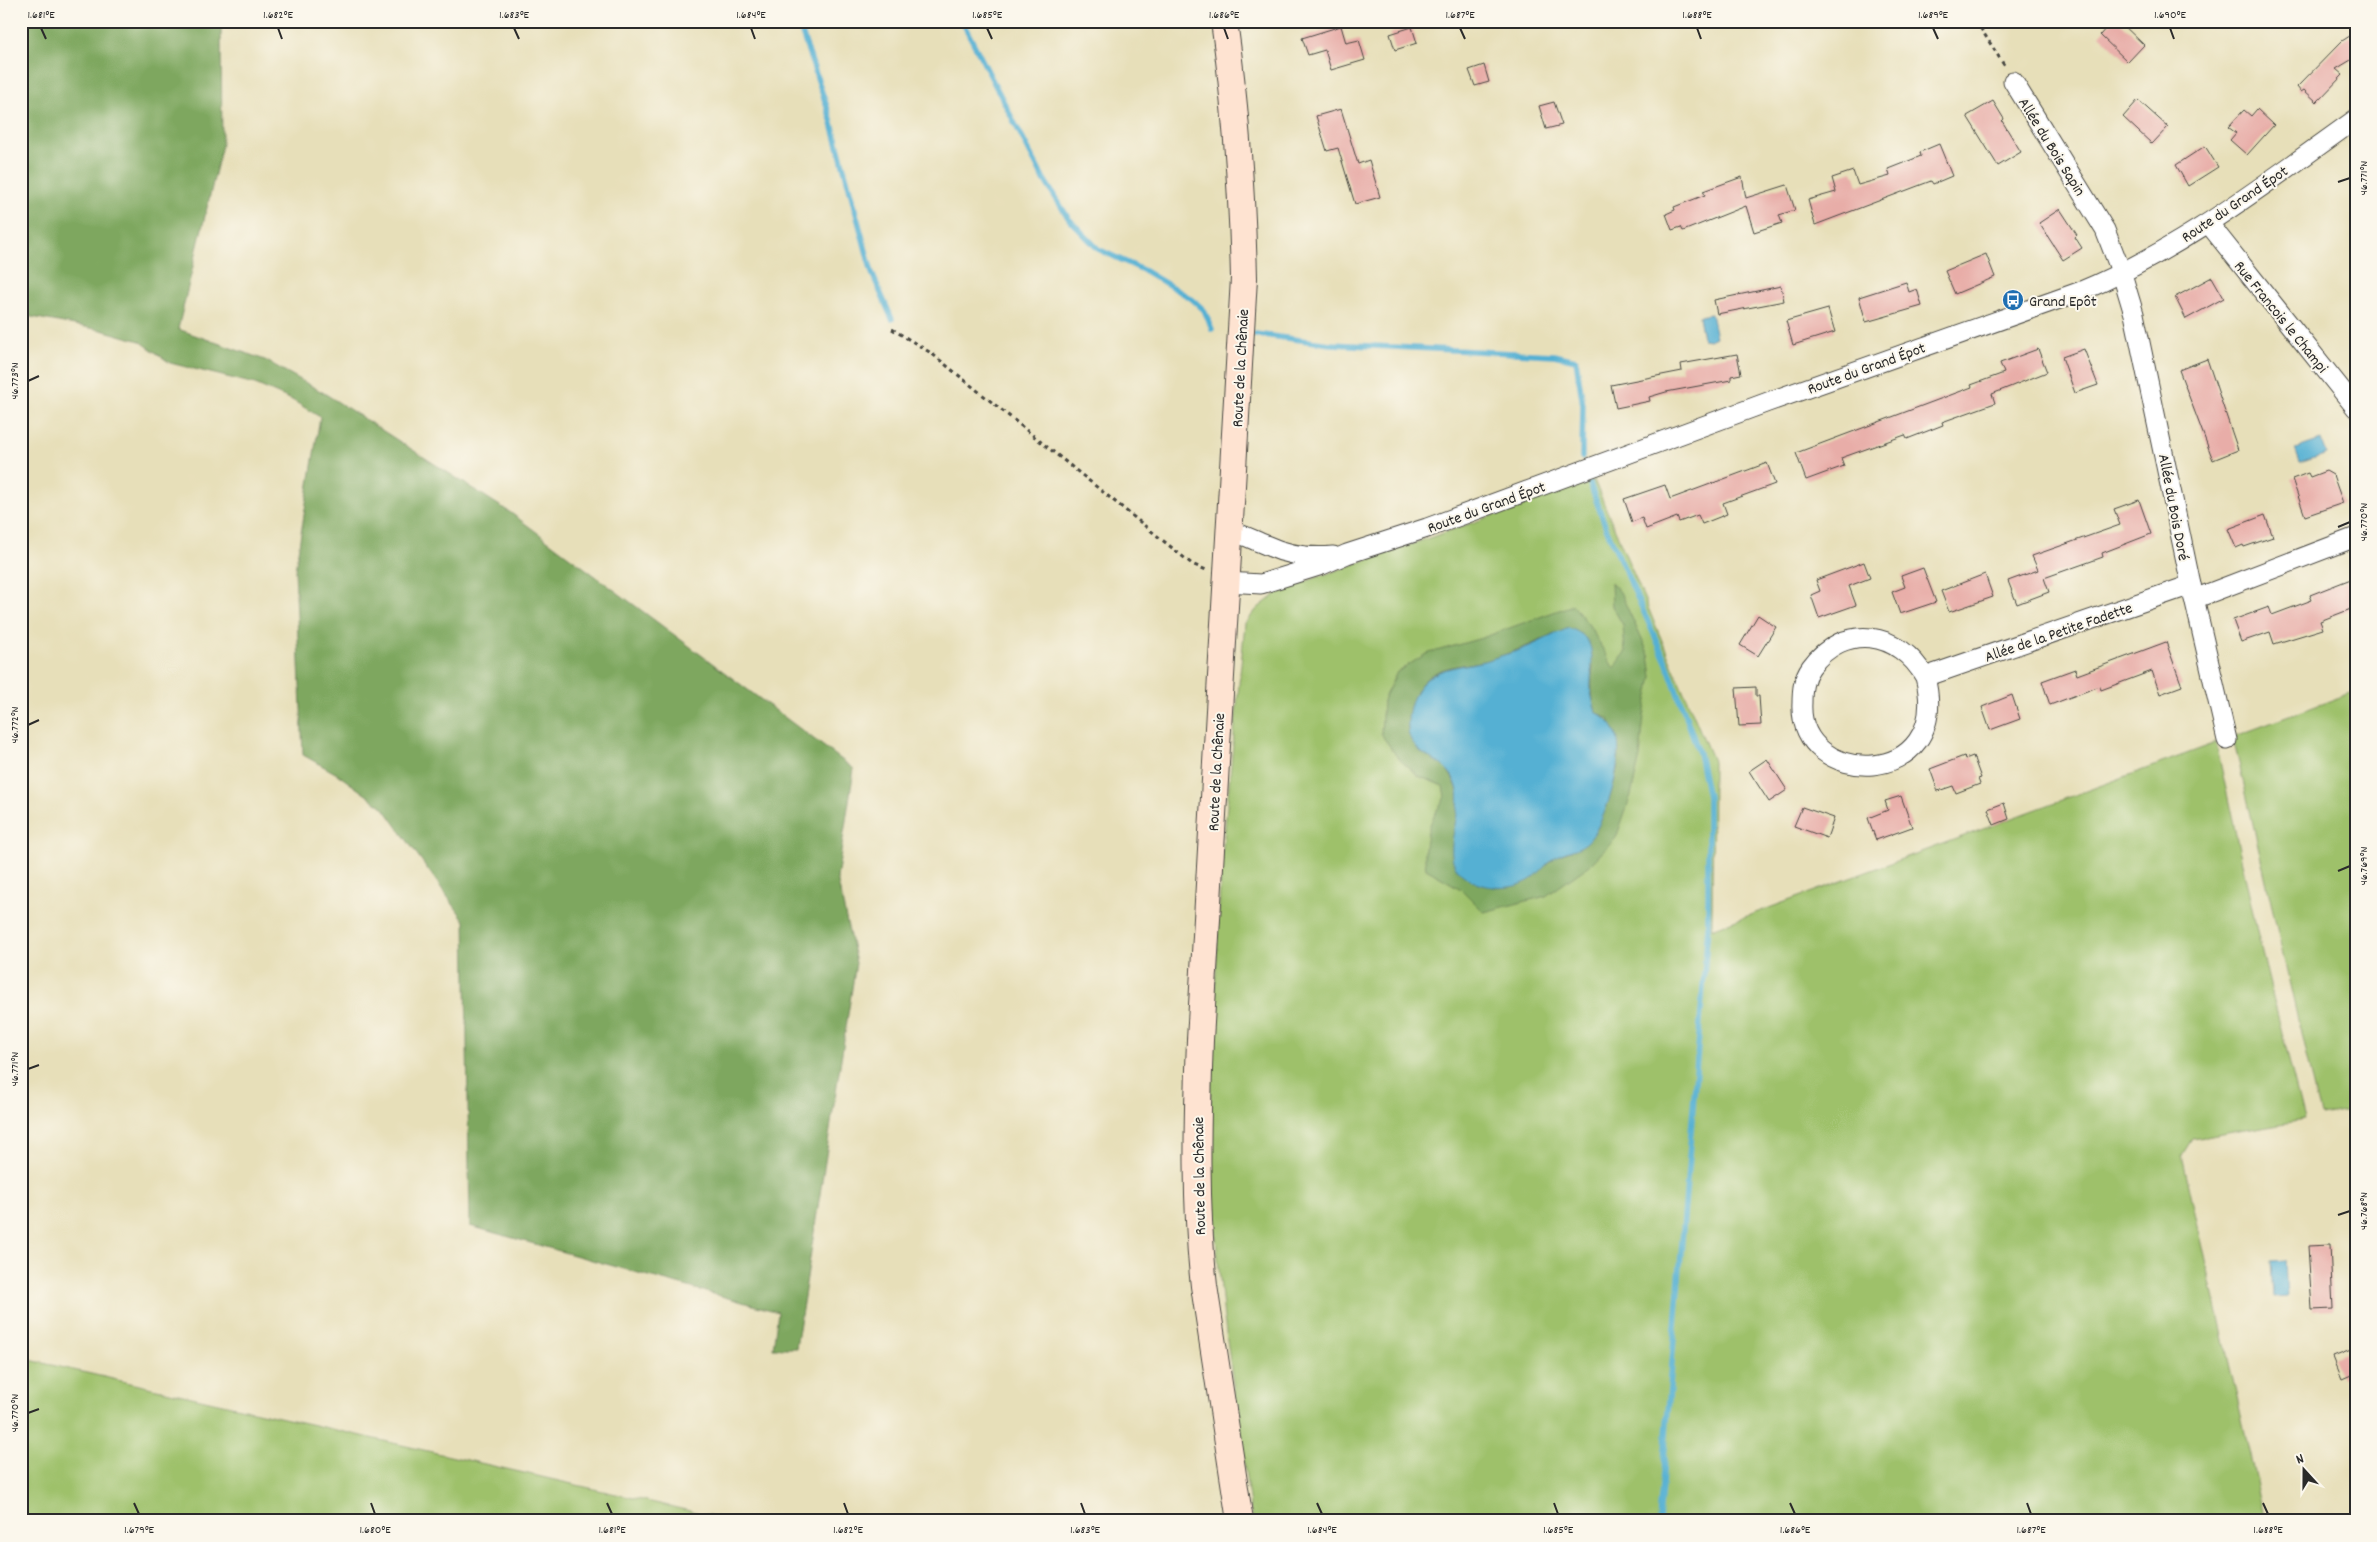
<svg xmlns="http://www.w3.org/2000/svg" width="2377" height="1542" font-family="Dekko,sans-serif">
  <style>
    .green { fill: #9ec16b; stroke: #64764b }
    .forest { fill: #7ea75f; stroke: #546945; fill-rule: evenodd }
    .water { fill: #55b0d3; stroke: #406e7f }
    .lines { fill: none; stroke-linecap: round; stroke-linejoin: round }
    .stream { stroke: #55b0d3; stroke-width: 5.5 }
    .building { fill: #e8ada8 }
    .minor-casing { stroke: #474640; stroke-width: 21 }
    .secondary-casing { stroke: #474640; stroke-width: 28 }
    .path { stroke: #474640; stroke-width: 3; stroke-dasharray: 4 4; stroke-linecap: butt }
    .minor { stroke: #fff; stroke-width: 19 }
    .secondary { stroke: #fee3d1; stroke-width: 26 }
    .ticks { fill: none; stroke: #2b2b2b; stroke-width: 2 }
    .labels { text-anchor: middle; stroke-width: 4; stroke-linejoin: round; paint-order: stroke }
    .street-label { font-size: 16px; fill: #2b2b2b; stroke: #fbf7ec }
    .poi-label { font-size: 16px; fill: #2b2b2b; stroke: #fbf7ec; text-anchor: start }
    .neatline { fill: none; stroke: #2b2b2b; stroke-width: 2 }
    .ticks-label { font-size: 12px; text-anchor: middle; fill: #2b2b2b }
  </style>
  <rect width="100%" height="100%" fill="#fbf7ec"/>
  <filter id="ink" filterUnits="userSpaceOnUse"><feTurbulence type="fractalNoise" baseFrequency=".02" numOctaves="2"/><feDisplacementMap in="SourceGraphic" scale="10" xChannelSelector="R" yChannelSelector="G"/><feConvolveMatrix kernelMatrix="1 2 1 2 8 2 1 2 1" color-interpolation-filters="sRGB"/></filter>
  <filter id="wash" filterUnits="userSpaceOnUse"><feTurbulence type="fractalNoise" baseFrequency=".0096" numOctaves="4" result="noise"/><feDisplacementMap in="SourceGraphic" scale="20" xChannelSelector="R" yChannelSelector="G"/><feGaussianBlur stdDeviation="1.12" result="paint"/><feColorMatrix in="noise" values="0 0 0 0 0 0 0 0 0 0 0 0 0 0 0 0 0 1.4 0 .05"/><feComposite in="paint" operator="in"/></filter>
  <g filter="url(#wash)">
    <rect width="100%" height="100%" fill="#e7dfb9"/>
    <g class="green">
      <polygon points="1594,480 1713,761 1712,929 2216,743 2260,945 2304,1120 2192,1139 2182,1155 2265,1521 1252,1521 1224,1318 1211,1190 1210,1100 1221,867 1245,623 1258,608 1281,590"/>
      <polygon points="2356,691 2356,1110 2320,1116 2233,737"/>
      <polygon points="21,1358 734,1521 21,1521"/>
    </g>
    <g class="forest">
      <polygon points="21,21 221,21 222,145 178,329 265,360 324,393 511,513 854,769 837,878 856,963 796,1348 773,1348 778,1312 470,1226 465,921 383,807 337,774 303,755 295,570 320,417 292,400 255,384 170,363 140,341 101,330 21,315"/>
      <path d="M 1611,582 L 1620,592 L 1649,655 L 1652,677 L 1644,715 L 1640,757 L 1631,795 L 1616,838 L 1590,865 L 1546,896 L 1484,912 L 1461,889 L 1426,869 C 1422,837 1429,823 1445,797 L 1443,786 L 1418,776 L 1398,758 L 1381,734 L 1383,700 L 1397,672 L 1426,654 L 1482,638 L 1573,605 L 1589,625 L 1614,669 L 1625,653 L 1623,625 L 1612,606 ZM 1553,634 L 1593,666 C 1591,682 1591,697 1596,712 L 1609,719 L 1618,746 L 1618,765 L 1614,783 L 1596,831 L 1571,851 L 1556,856 L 1544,867 L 1454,834 C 1456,820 1460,805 1458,791 C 1455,775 1419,732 1408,716 C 1412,701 1415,689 1426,679 C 1443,664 1468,666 1488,660 C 1511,653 1532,645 1553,634 Z"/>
    </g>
    <g class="water">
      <polygon points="1711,314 1716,337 1710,340 1703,339 1699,316"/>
      <polygon points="2321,440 2326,454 2300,463 2295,449"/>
      <path d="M 1569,628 C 1597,638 1592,656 1591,681 C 1590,691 1593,703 1596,712 C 1624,728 1620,750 1615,778 C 1612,794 1599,833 1586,843 C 1578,850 1565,851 1555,857 C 1546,863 1540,874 1530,880 C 1509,893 1473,889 1457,869 C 1443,850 1462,814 1458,791 C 1451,758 1423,763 1411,740 C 1406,731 1408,716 1410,707 C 1421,667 1451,669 1484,661 C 1495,658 1506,654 1517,651 C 1535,645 1551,635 1569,628 Z"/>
      <polygon points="2285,1261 2287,1297 2273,1298 2271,1262"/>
    </g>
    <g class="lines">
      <g class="stream">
        <polyline points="798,21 830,116 872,273 892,319"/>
        <polyline points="962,21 1042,176 1069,219 1098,249 1145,271 1192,299 1204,310 1212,329"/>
        <polyline points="1255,334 1331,344 1554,355 1576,360 1583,405 1582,457"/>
        <polyline points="1590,484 1607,530 1667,664 1699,753 1708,797 1708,926 1659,1521"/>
      </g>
    </g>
    <g id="blocks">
      <g class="building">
        <polygon points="2112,21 2119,21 2144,45 2128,62 2100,35"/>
        <polygon points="1341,26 1346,43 1359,40 1365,60 1331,70 1325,50 1308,55 1302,38"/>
        <polygon points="1412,27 1417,43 1395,50 1390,34"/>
        <polygon points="2356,32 2356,57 2336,69 2343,75 2317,102 2304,90 2301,92 2297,87 2342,41"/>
        <polygon points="1484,65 1489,82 1475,86 1469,70"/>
        <polygon points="2138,100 2168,127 2152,144 2123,117"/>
        <polygon points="1993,101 2004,119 2002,121 2021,152 1998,166 1967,116"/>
        <polygon points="1554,102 1562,125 1546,129 1539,106"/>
        <polygon points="1341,109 1358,164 1369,160 1380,197 1355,204 1338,148 1327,151 1316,116"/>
        <polygon points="2257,109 2274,125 2247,155 2230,140 2236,133 2228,127 2244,110 2251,116"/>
        <polygon points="1939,144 1952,176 1933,184 1931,181 1815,225 1808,200 1836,192 1832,178 1853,171 1858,185 1890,176 1888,169 1921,156 1920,152"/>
        <polygon points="2205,146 2218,167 2188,186 2176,165"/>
        <polygon points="1742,177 1746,198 1787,185 1795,210 1779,215 1782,223 1754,232 1746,206 1683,231 1681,227 1672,230 1666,214 1675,210 1674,207 1705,195 1703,191"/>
        <polygon points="2060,209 2077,235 2075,237 2082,248 2063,260 2039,223"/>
        <polygon points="1986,254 1995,277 1955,294 1945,271"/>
        <polygon points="2212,277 2224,298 2186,319 2175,297"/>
        <polygon points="1906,282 1909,292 1917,289 1922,306 1866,322 1859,297"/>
        <polygon points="1781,286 1784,301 1717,314 1714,300"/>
        <polygon points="1828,309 1835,332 1793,345 1786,321"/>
        <polygon points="2038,349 2047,372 1992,394 1995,403 1942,422 1943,425 1907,439 1905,435 1841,458 1844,466 1806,480 1796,453 1972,387 1971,385 2004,373 2000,363"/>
        <polygon points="2084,349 2098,385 2075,393 2062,357"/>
        <polygon points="1737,354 1741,374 1731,376 1731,380 1666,392 1649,397 1650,401 1616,408 1611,385 1682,371 1681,364"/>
        <polygon points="2207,359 2238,450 2213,460 2179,370"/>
        <polygon points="1767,463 1775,484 1723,503 1727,514 1702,524 1698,515 1679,522 1677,517 1646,529 1642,518 1632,522 1624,499 1665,485 1670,499"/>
        <polygon points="2326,471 2333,475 2343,503 2305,516 2292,479 2308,473 2310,477"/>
        <polygon points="2139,500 2151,534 2102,553 2103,557 2044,578 2049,592 2017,604 2008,581 2038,570 2032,556 2120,525 2114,509"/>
        <polygon points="2265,515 2273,537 2244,547 2243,545 2236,548 2228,529"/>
        <polygon points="1864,562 1870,578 1849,586 1856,605 1819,618 1811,595 1820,591 1816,580"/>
        <polygon points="1923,568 1936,602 1900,614 1892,592 1905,587 1901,576"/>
        <polygon points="1985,574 1993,597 1949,612 1941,591"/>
        <polygon points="2356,577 2356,607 2320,621 2323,629 2274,644 2270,632 2241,642 2233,620 2269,607 2272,615 2312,600 2310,595"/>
        <polygon points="1758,615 1776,627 1758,656 1740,645"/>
        <polygon points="2166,642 2182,686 2160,694 2152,671 2101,690 2100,686 2050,705 2042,681 2075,669 2077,675"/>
        <polygon points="1756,687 1756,696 1759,696 1761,725 1739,726 1736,688"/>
        <polygon points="2012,695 2020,719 1990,730 1982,707"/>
        <polygon points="1964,756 1965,759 1973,756 1981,778 1978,779 1980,784 1956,793 1953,786 1938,791 1930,769"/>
        <polygon points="1767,759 1787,790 1769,802 1749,771"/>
        <polygon points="1901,796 1912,827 1876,840 1868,818 1888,810 1885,801"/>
        <polygon points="2004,803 2009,819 1994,825 1988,809"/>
        <polygon points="1802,807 1834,818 1827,838 1794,826"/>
        <polygon points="2330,1245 2333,1309 2312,1310 2308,1246"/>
        <polygon points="2356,1348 2356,1373 2342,1379 2333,1357"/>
      </g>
    </g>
  </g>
  <g filter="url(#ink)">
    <use href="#blocks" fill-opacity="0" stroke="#474640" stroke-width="1"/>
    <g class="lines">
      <g class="minor-casing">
        <g id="minor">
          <polyline points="2013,81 2105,230 2122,274 2134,314 2191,585 2227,740"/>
          <polyline points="2209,224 2356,408"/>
          <path d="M 1229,531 C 1243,534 1253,540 1266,545 C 1287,555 1310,558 1333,556"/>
          <path d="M 1226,582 L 1261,584 L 1322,565 L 1347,554 L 1427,528 L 1768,402 L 2079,292 C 2181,250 2266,183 2356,119"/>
          <polyline points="2194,599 2356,537"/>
          <path d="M 1925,677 C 1954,791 1797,789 1802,703 C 1802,690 1803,678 1811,667 C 1844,622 1899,631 1925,677 L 2191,585"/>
        </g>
      </g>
      <g class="secondary-casing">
        <path id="secondary" d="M 1224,21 C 1236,107 1242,192 1244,278 L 1200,1040 C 1197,1123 1195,1204 1204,1286 L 1240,1521"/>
      </g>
      <g class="path">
        <polyline points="1976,21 2004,65"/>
        <polyline points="892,329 931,353 1192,564 1206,570"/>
      </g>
      <use href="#minor" class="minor"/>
      <use href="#secondary" class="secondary"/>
    </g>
  </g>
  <path class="ticks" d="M 41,28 L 46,39M 278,28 L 282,39M 514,28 L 519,39M 751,28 L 755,39M 987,28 L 992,39M 1224,28 L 1228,39M 1460,28 L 1465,39M 1697,28 L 1701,39M 1933,28 L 1938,39M 2170,28 L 2174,39M 2338,182 L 2350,178M 28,381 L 39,376M 2338,527 L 2350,522M 28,725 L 39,720M 2338,871 L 2350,866M 28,1069 L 39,1065M 2338,1215 L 2350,1211M 28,1413 L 39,1409M 134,1503 L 139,1514M 371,1503 L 375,1514M 607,1503 L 612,1514M 844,1503 L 848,1514M 1081,1503 L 1085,1514M 1317,1503 L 1322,1514M 1554,1503 L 1558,1514M 1790,1503 L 1795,1514M 2027,1503 L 2031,1514M 2263,1503 L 2268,1514"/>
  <defs>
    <g id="bus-disc" transform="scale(1.125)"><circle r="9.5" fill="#1f6fb2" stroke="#fbf7ec"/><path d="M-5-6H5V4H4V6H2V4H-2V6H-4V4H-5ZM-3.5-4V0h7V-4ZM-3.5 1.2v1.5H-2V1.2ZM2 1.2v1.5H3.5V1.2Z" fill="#fff"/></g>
  </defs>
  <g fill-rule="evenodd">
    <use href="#bus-disc" x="2013" y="300"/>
  </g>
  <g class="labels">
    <g class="street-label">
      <text transform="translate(2053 146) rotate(58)" y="6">Allée du Bois Sapin</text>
      <text transform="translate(2234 203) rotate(-34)" y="6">Route du Grand Épot</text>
      <text transform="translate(2282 316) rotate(51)" y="6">Rue Francois le Champi</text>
      <text transform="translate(1866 367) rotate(-20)" y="6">Route du Grand Épot</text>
      <text transform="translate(1239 368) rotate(-87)" y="6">Route de la Chênaie</text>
      <text transform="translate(1486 506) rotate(-20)" y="6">Route du Grand Épot</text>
      <text transform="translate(2175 507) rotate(79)" y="6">Allée du Bois Doré</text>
      <text transform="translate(2058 631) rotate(-19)" y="6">Allée de la Petite Fadette</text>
      <text transform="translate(1215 772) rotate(-87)" y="6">Route de la Chênaie</text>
      <text transform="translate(1198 1176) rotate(-91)" y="6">Route de la Chênaie</text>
    </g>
    <g class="poi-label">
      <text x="2029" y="306">Grand Epôt</text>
    </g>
  </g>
  <rect width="2377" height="1542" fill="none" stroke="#fbf7ec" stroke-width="55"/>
  <g transform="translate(2304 1470) rotate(339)" stroke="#fbf7ec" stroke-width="4" paint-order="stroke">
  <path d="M0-4L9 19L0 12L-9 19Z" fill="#2b2b2b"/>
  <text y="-8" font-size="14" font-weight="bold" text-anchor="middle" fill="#2b2b2b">N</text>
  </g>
  <rect x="28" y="28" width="2322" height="1486" class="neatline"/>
  <g class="ticks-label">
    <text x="41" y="18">1.681°E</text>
    <text x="278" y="18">1.682°E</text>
    <text x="514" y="18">1.683°E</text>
    <text x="751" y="18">1.684°E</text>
    <text x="987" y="18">1.685°E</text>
    <text x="1224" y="18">1.686°E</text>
    <text x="1460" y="18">1.687°E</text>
    <text x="1697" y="18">1.688°E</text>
    <text x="1933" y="18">1.689°E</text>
    <text x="2170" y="18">1.690°E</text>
    <text transform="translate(2363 178) rotate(-90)" y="4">46.771°N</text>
    <text transform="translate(14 381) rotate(-90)" y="4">46.773°N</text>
    <text transform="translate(2363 522) rotate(-90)" y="4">46.770°N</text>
    <text transform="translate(14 725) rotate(-90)" y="4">46.772°N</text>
    <text transform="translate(2363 866) rotate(-90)" y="4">46.769°N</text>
    <text transform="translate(14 1069) rotate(-90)" y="4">46.771°N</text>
    <text transform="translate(2363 1211) rotate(-90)" y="4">46.768°N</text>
    <text transform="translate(14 1413) rotate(-90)" y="4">46.770°N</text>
    <text x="139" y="1533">1.679°E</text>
    <text x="375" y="1533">1.680°E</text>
    <text x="612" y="1533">1.681°E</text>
    <text x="848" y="1533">1.682°E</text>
    <text x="1085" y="1533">1.683°E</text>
    <text x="1322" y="1533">1.684°E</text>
    <text x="1558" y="1533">1.685°E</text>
    <text x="1795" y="1533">1.686°E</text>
    <text x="2031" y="1533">1.687°E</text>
    <text x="2268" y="1533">1.688°E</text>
  </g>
</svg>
